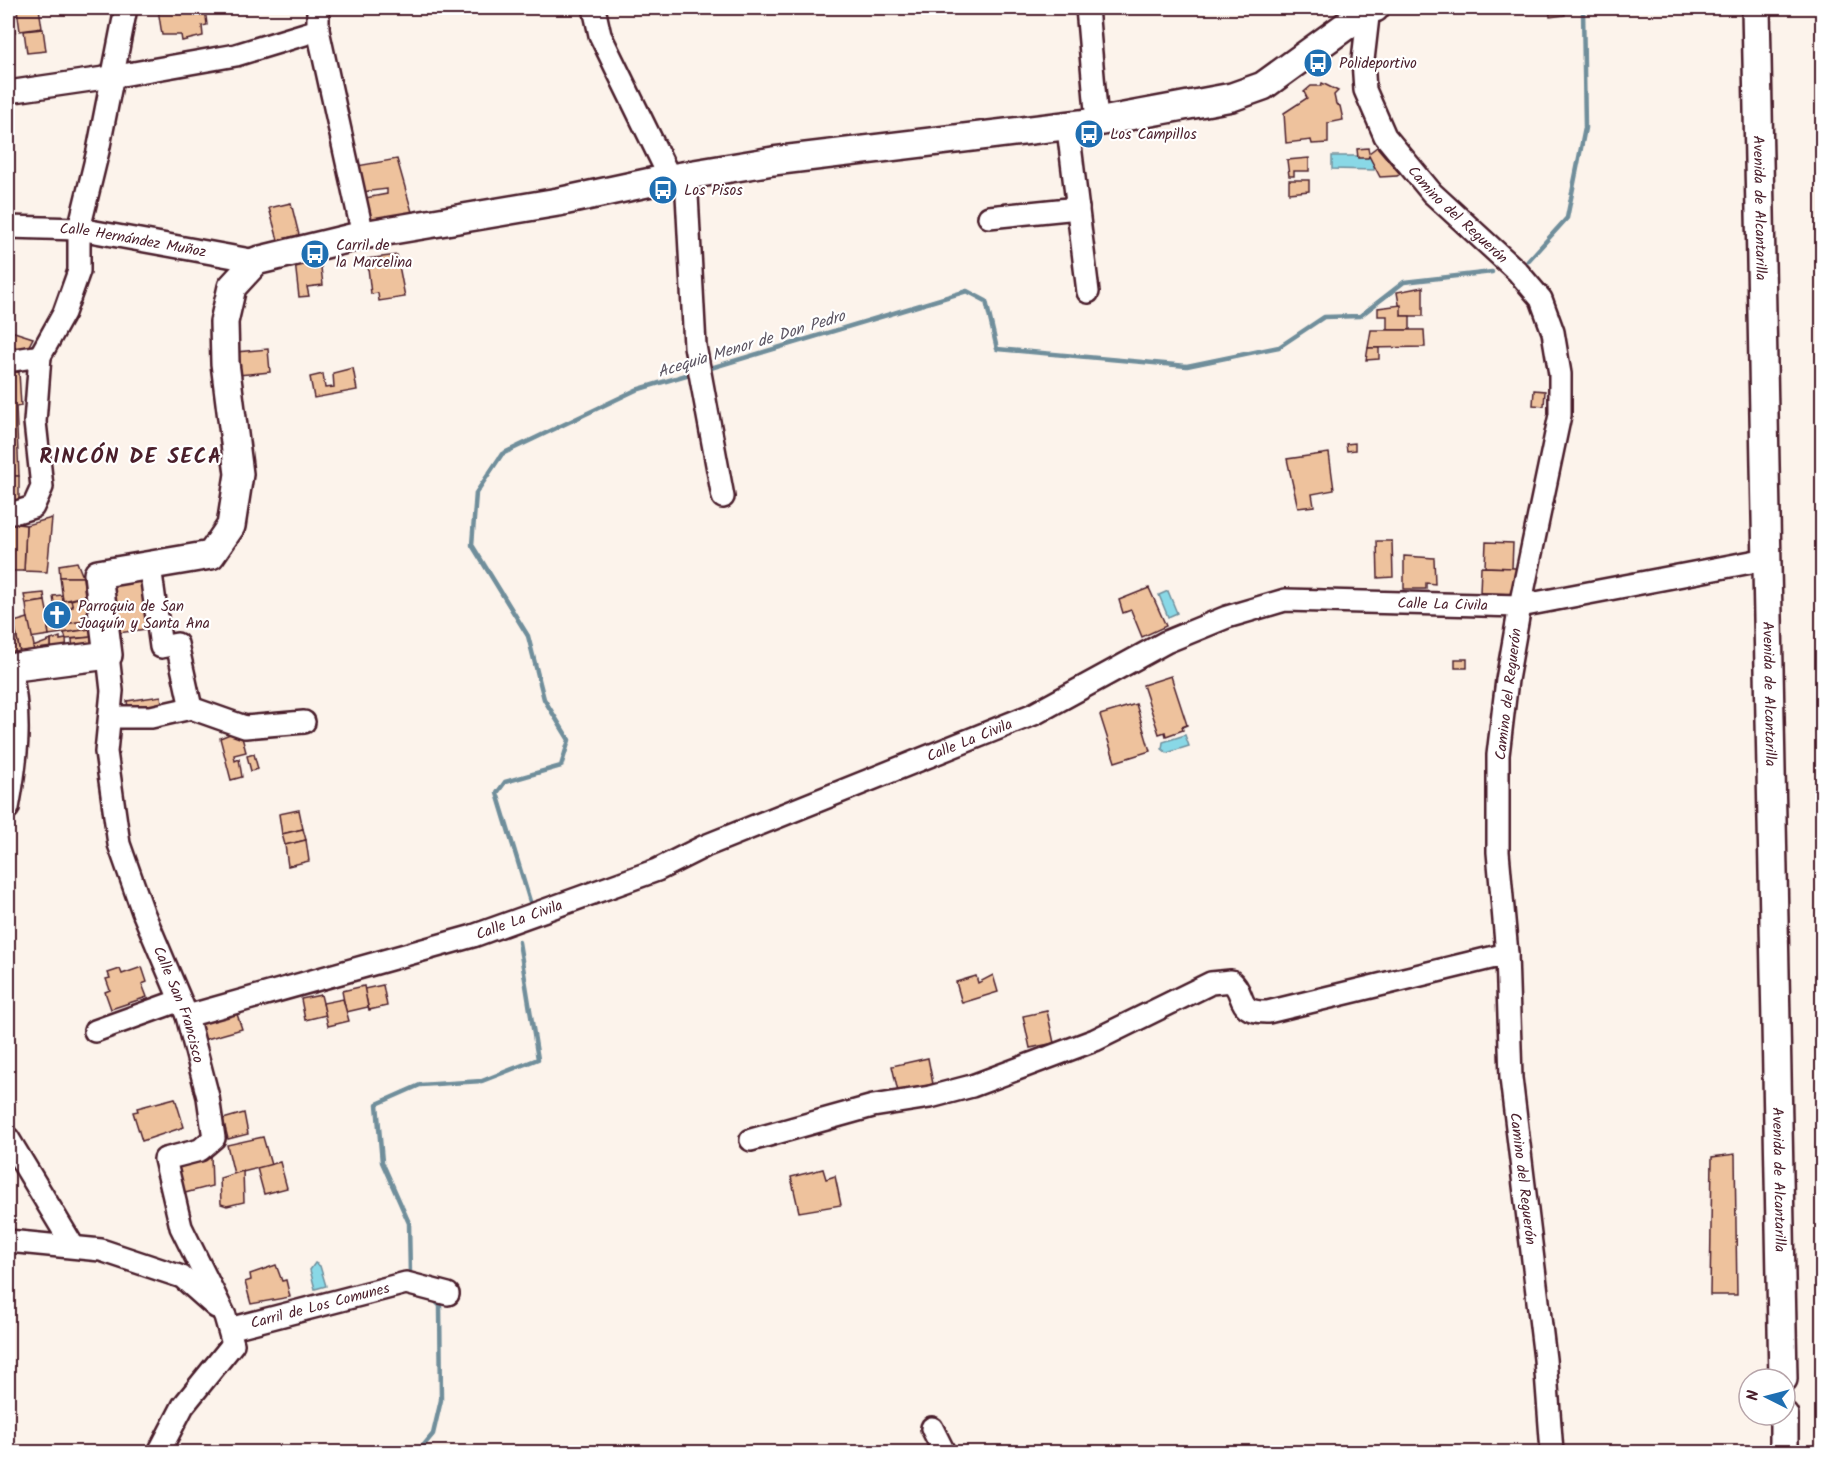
<svg xmlns="http://www.w3.org/2000/svg" width="1830" height="1460" font-family="Kalam,sans-serif">
  <style>
    .water { fill: #89d8e6; stroke: #708e9b; stroke-width: 1.5 }
    .lines { fill: none; stroke-linecap: round; stroke-linejoin: round }
    .stream { stroke: #708e9b; stroke-width: 4.5 }
    .building { fill: #eec29d; stroke: #4a1f2b; stroke-width: 1.5 }
    .minor-casing { stroke: #4a1f2b; stroke-width: 26 }
    .major-casing { stroke: #4a1f2b; stroke-width: 32 }
    .minor { stroke: #fff; stroke-width: 21 }
    .major { stroke: #fff; stroke-width: 27 }
    .labels { text-anchor: middle; stroke-width: 4.5; stroke-linejoin: round; paint-order: stroke }
    .poi-label { font-size: 15px; fill: #4a1f2b; stroke: #fff; text-anchor: start }
    .street-label { font-size: 15px; fill: #4a1f2b; stroke: #fff }
    .water-label { font-size: 16px; font-style: italic; fill: #5d5663; stroke: #fff }
    .district-label { font-size: 21px; font-weight: bold; letter-spacing: 1.5px; fill: #4a1f2b; stroke: #fff }
  </style>
  <rect width="100%" height="100%" fill="#fcf3eb"/>
  <filter id="ink" filterUnits="userSpaceOnUse"><feTurbulence type="fractalNoise" baseFrequency=".0167" numOctaves="2"/><feDisplacementMap in="SourceGraphic" scale="12" xChannelSelector="R" yChannelSelector="G"/><feConvolveMatrix kernelMatrix="1 2 1 2 8 2 1 2 1" color-interpolation-filters="sRGB"/></filter>
  <g filter="url(#ink)">
    <g class="water">
      <polygon points="1332,156 1374,156 1374,170 1332,169"/>
      <polygon points="1168,591 1177,613 1168,617 1159,595"/>
      <polygon points="1185,735 1189,746 1167,753 1162,749 1163,742"/>
      <polygon points="315,1263 320,1266 326,1286 315,1289 310,1270"/>
    </g>
    <g class="lines">
      <g class="stream">
        <polyline points="1528,261 1567,218 1585,128 1583,8"/>
        <polyline points="704,370 967,291 986,301 997,349 1187,366 1279,347 1324,317 1360,316 1404,282 1492,272"/>
        <polyline points="532,908 497,793 505,782 561,766 569,740 544,699 528,636 472,545 476,493 502,454 636,390 693,373"/>
        <polyline points="413,1278 410,1275 409,1223 382,1162 377,1104 420,1085 482,1081 538,1059 519,942"/>
        <polyline points="371,1452 373,1449 382,1452"/>
        <polyline points="418,1452 433,1434 441,1400 440,1306 431,1297"/>
      </g>
    </g>
    <g class="building">
      <polygon points="39,8 42,28 20,31 17,9"/>
      <polygon points="168,8 205,8 207,25 202,26 203,36 182,41 181,35 162,35 158,9"/>
      <polygon points="1549,8 1564,8 1565,15 1550,17"/>
      <polygon points="12,11 15,32 8,33 8,12"/>
      <polygon points="43,29 46,51 27,53 24,31"/>
      <polygon points="1322,83 1338,91 1334,95 1336,104 1340,106 1343,120 1328,123 1328,143 1312,144 1311,140 1286,143 1284,113 1307,98 1304,92 1311,86 1321,86"/>
      <polygon points="1377,147 1400,174 1397,176 1380,177 1369,156 1368,158 1358,158 1357,149 1368,148 1369,153"/>
      <polygon points="1309,158 1309,171 1294,171 1294,176 1289,176 1287,160"/>
      <polygon points="397,159 414,219 369,224 365,198 387,194 387,189 362,192 357,166"/>
      <polygon points="1289,180 1309,180 1309,191 1289,193"/>
      <polygon points="291,203 299,235 278,240 269,208"/>
      <polygon points="397,255 405,297 379,301 378,293 371,294 367,259"/>
      <polygon points="320,259 323,285 307,287 309,296 299,297 295,262"/>
      <polygon points="1423,287 1423,316 1401,316 1397,292"/>
      <polygon points="1401,305 1401,316 1410,316 1410,330 1387,330 1387,316 1378,316 1378,308"/>
      <polygon points="8,330 33,338 25,353 8,355"/>
      <polygon points="1371,330 1424,330 1425,347 1368,348"/>
      <polygon points="1368,348 1379,348 1379,359 1366,360"/>
      <polygon points="268,349 270,372 238,375 236,352"/>
      <polygon points="353,368 357,390 314,398 310,377 323,374 325,388 334,387 333,373"/>
      <polygon points="19,372 21,406 16,407 19,476 8,476 8,373"/>
      <polygon points="1534,390 1545,391 1544,406 1533,405"/>
      <polygon points="1355,443 1355,450 1347,451 1346,444"/>
      <polygon points="1329,453 1334,490 1312,494 1314,506 1298,508 1287,459"/>
      <rect x="8" y="476" width="11" height="26"/>
      <polygon points="52,518 47,572 24,571 26,525"/>
      <polygon points="8,523 26,525 24,571 8,571"/>
      <polygon points="1377,541 1392,541 1393,577 1378,578"/>
      <polygon points="1486,542 1513,543 1512,568 1485,567"/>
      <polygon points="1404,556 1434,558 1435,584 1426,583 1426,589 1404,589"/>
      <polygon points="77,562 83,577 60,577 59,565"/>
      <polygon points="1481,567 1516,568 1515,594 1480,593"/>
      <polygon points="144,575 152,628 119,633 111,580"/>
      <polygon points="60,577 83,577 85,596 63,601"/>
      <polygon points="1149,588 1166,626 1142,637 1131,610 1123,613 1119,600"/>
      <polygon points="44,593 45,601 26,604 24,595"/>
      <polygon points="62,595 63,601 71,600 73,607 55,610 53,596"/>
      <polygon points="85,596 89,620 48,627 49,635 30,638 26,604 45,601 47,611 73,607 71,600"/>
      <polygon points="28,618 36,655 21,658 14,622"/>
      <polygon points="89,620 90,629 49,635 48,627"/>
      <polygon points="90,629 92,637 66,639 64,633"/>
      <polygon points="16,634 21,658 8,660 8,636"/>
      <polygon points="60,637 60,640 66,639 67,654 51,655 51,640"/>
      <polygon points="92,637 93,651 73,653 72,639"/>
      <polygon points="51,640 51,655 36,657 33,647"/>
      <rect x="1455" y="659" width="12" height="9"/>
      <polygon points="1171,676 1187,725 1182,727 1183,730 1166,736 1165,732 1159,734 1143,685"/>
      <polygon points="161,696 163,710 129,714 127,701"/>
      <polygon points="1136,704 1150,751 1115,762 1100,715"/>
      <polygon points="240,730 246,752 234,755 235,761 239,759 242,777 231,780 220,738"/>
      <polygon points="254,754 258,769 251,771 247,756"/>
      <polygon points="299,810 303,829 282,834 279,814"/>
      <polygon points="303,829 306,840 285,845 282,834"/>
      <polygon points="306,840 309,861 288,866 285,845"/>
      <polygon points="142,967 147,982 142,984 147,997 111,1009 105,992 110,990 106,979 110,978 108,973 120,969 122,974"/>
      <polygon points="993,975 998,992 962,1003 956,982 976,976 978,983"/>
      <polygon points="383,985 387,1006 369,1010 364,989"/>
      <polygon points="364,986 368,1007 346,1012 342,991"/>
      <polygon points="321,995 326,1015 305,1020 301,999"/>
      <polygon points="343,999 349,1021 328,1026 323,1003"/>
      <polygon points="236,1011 242,1029 203,1040 198,1021"/>
      <polygon points="1047,1011 1054,1043 1030,1048 1023,1016"/>
      <polygon points="928,1058 933,1084 898,1092 892,1066"/>
      <polygon points="175,1098 184,1127 142,1141 133,1112 138,1111 137,1108"/>
      <polygon points="244,1113 248,1134 228,1139 223,1119"/>
      <polygon points="263,1137 271,1165 234,1174 227,1145"/>
      <polygon points="1735,1154 1737,1295 1710,1295 1712,1157"/>
      <polygon points="211,1155 212,1186 181,1194 175,1165"/>
      <polygon points="280,1162 287,1188 264,1194 257,1168"/>
      <polygon points="823,1169 826,1179 835,1176 841,1205 799,1212 791,1177"/>
      <polygon points="243,1171 244,1202 227,1206 221,1204 220,1178"/>
      <polygon points="276,1265 282,1281 286,1280 290,1297 251,1304 245,1282 251,1280 250,1274"/>
    </g>
    <g class="lines">
      <g class="minor-casing">
        <g id="minor">
          <polyline points="318,8 318,30 363,235"/>
          <polyline points="594,8 600,35 670,178"/>
          <polyline points="1087,8 1097,122"/>
          <path id="s1" d="M 1369,8 L 1363,60 L 1365,90 L 1385,136 L 1432,193 L 1517,271 L 1541,299 L 1553,332 L 1560,374 L 1560,415 L 1520,606 L 1507,680 L 1498,755 L 1498,852 L 1507,954 L 1511,1078 L 1545,1359 L 1552,1452"/>
          <polyline points="8,92 111,77 236,55 318,30"/>
          <polyline points="1065,126 1069,137 1088,292"/>
          <polyline points="686,176 695,346 723,497"/>
          <polyline points="989,217 1078,208"/>
          <path id="s2" d="M 8,227 L 79,229 L 256,261"/>
          <polyline points="8,361 40,356"/>
          <polyline points="8,512 17,512 33,507 42,487 35,422 40,356 64,313 79,271 79,229 98,151 126,8"/>
          <polyline points="150,566 161,647 177,644 191,708"/>
          <path id="s3" d="M 108,655 L 112,691 L 106,752 L 119,844 L 143,912 L 187,1016 L 208,1097 L 214,1138 L 200,1150 L 165,1159 L 181,1227 L 225,1316 L 233,1344 L 183,1406 L 159,1452"/>
          <polyline points="110,717 151,717 191,708 245,727 304,722"/>
          <path d="M 8,808 C 17,759 22,718 10,668"/>
          <path id="s4" d="M 187,1016 L 473,936 L 657,870 L 705,846 L 1034,714 L 1166,642 L 1227,617 L 1285,600 L 1520,606 L 1767,559"/>
          <polyline points="95,1031 178,1001"/>
          <polyline points="8,1138 73,1246"/>
          <path d="M 751,1140 L 873,1106 L 930,1097 L 972,1086 L 1095,1040 L 1211,983 L 1231,981 C 1247,994 1234,1013 1268,1012 L 1507,954"/>
          <polyline points="8,1241 101,1250 182,1277 216,1307"/>
          <path id="s5" d="M 229,1329 L 406,1283 L 448,1294"/>
          <polyline points="932,1428 944,1452"/>
        </g>
      </g>
      <g class="major-casing">
        <g id="major">
          <path id="s6" d="M 1756,8 L 1783,1379"/>
          <polyline points="8,668 108,655 98,574 211,555 231,526 239,474 225,363 224,322 232,287 256,261 363,235 558,202 670,178 773,161 1097,122 1232,97 1263,86 1369,9 1375,8"/>
          <polyline points="1784,1415 1784,1452"/>
        </g>
      </g>
      <use href="#minor" class="minor"/>
      <use href="#major" class="major"/>
    </g>
  </g>
  <defs>
    <g id="bus-disc" transform="scale(1.5)"><circle r="9.5" fill="#1f6fb2" stroke="#fff"/><path d="M-5-6H5V4H4V6H2V4H-2V6H-4V4H-5ZM-3.5-4V0h7V-4ZM-3.5 1.2v1.5H-2V1.2ZM2 1.2v1.5H3.5V1.2Z" fill="#fff"/></g>
    <g id="church-disc" transform="scale(1.5)"><circle r="9.5" fill="#1f6fb2" stroke="#fff"/><path d="M-1.2-6h2.4v3.5h3.3v2.4h-3.3V6h-2.4V-.1h-3.3v-2.4h3.3Z" fill="#fff"/></g>
  </defs>
  <g fill-rule="evenodd">
    <use href="#bus-disc" x="1318" y="63"/>
    <use href="#bus-disc" x="1089" y="134"/>
    <use href="#bus-disc" x="663" y="190"/>
    <use href="#bus-disc" x="315" y="254"/>
    <use href="#church-disc" x="57" y="615"/>
  </g>
  <g class="labels">
    <g class="poi-label">
      <text x="1339" y="68">Polideportivo</text>
      <text x="1110" y="139">Los Campillos</text>
      <text x="684" y="195">Los Pisos</text>
      <text x="336" y="250">Carril de<tspan x="336" dy="17">la Marcelina</tspan></text>
      <text x="78" y="611">Parroquia de San<tspan x="78" dy="17">Joaquín y Santa Ana</tspan></text>
    </g>
    <g class="street-label">
      <text dy="5" stroke="none"><textPath href="#s6" startOffset="200">Avenida de Alcantarilla</textPath></text>
      <text dy="5" stroke="none"><textPath href="#s1" startOffset="240">Camino del Reguerón</textPath></text>
      <text dy="5" stroke="none"><textPath href="#s2" startOffset="126">Calle Hernández Muñoz</textPath></text>
      <text dy="5" stroke="none"><textPath href="#s4" startOffset="1335">Calle La Civila</textPath></text>
      <text dy="5" stroke="none"><textPath href="#s6" startOffset="686">Avenida de Alcantarilla</textPath></text>
      <text transform="translate(1508 694) rotate(-83)" y="5">Camino del Reguerón</text>
      <text dy="5" stroke="none"><textPath href="#s4" startOffset="831">Calle La Civila</textPath></text>
      <text dy="5" stroke="none"><textPath href="#s4" startOffset="346">Calle La Civila</textPath></text>
      <text dy="5" stroke="none"><textPath href="#s3" startOffset="362">Calle San Francisco</textPath></text>
      <text dy="5" stroke="none"><textPath href="#s1" startOffset="1248">Camino del Reguerón</textPath></text>
      <text dy="5" stroke="none"><textPath href="#s6" startOffset="1172">Avenida de Alcantarilla</textPath></text>
      <text dy="5" stroke="none"><textPath href="#s5" startOffset="94">Carril de Los Comunes</textPath></text>
    </g>
    <g class="water-label">
      <text transform="translate(751 343) rotate(-17)" y="6">Acequia Menor de Don Pedro</text>
    </g>
    <g class="district-label">
      <text x="131" y="463">RINCÓN DE SECA</text>
    </g>
  </g>
  <rect width="1830" height="1460" fill="none" stroke="#fff" stroke-width="30"/>
  <rect x="15" y="15" width="1800" height="1430" fill="none" stroke="#4a1f2b" stroke-width="2" filter="url(#ink)"/>
  <g transform="translate(1767 1397) rotate(276)"><circle r="28" fill="#ffffff" stroke="#b7a5aa" stroke-width="1.5"/>
  <path d="M0-4.5L10 22L0 15L-10 22Z" fill="#1f6fb2"/>
  <text y="-9" font-size="16" font-weight="bold" text-anchor="middle" fill="#4a1f2b">N</text>
  </g>
</svg>
